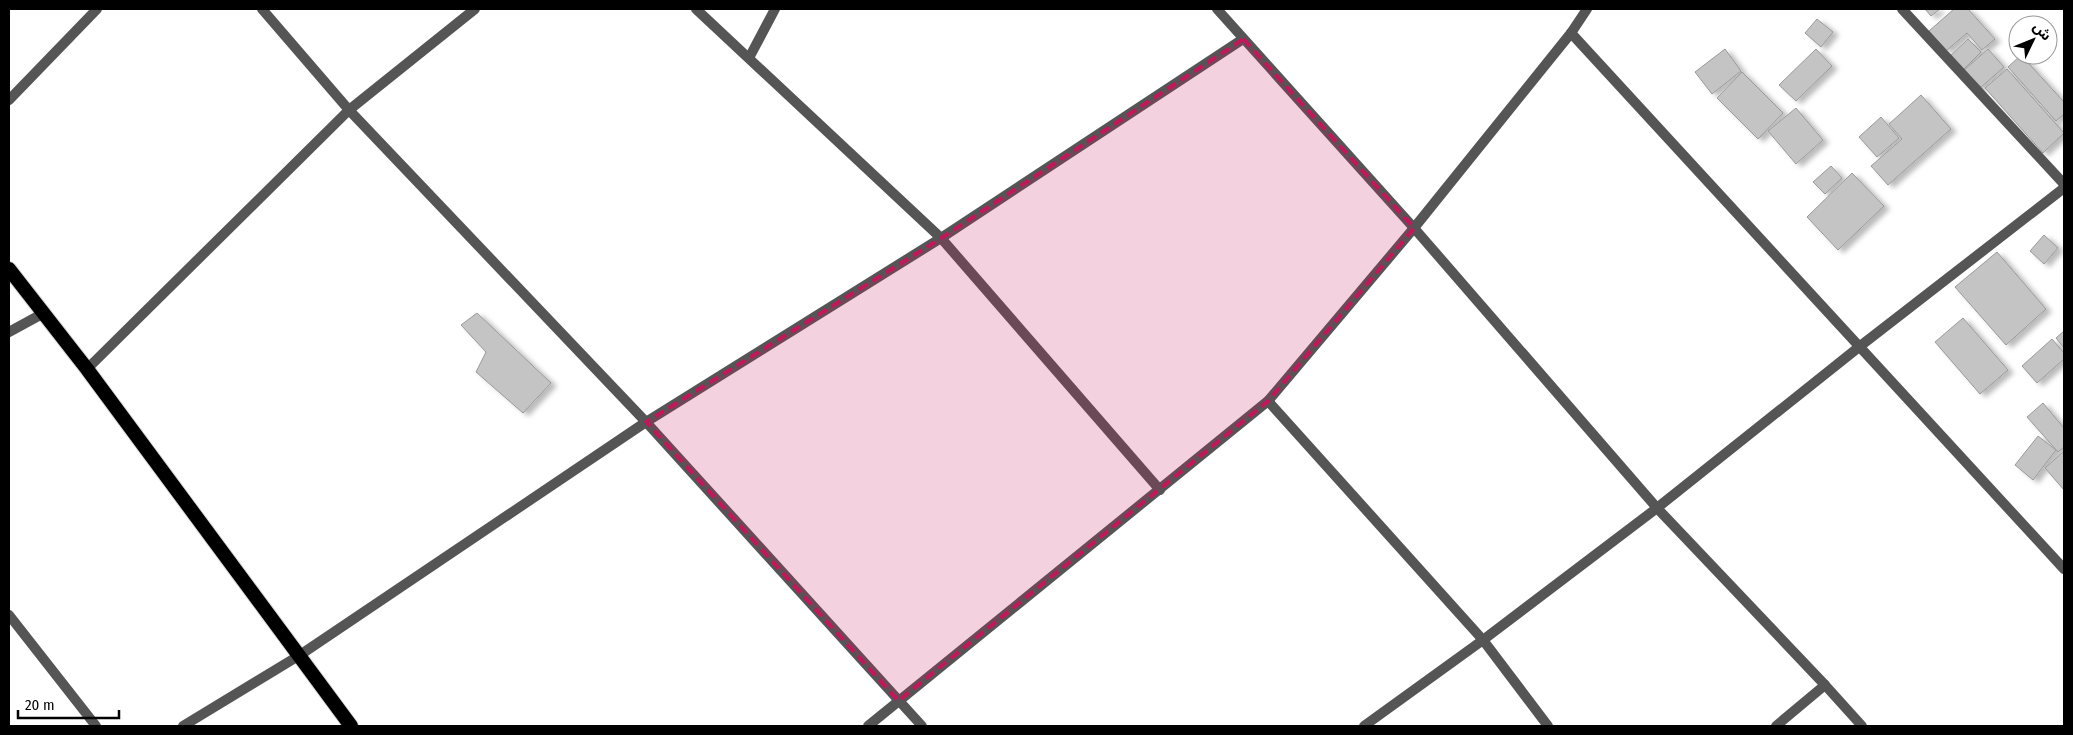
<svg xmlns="http://www.w3.org/2000/svg" width="2073" height="735" font-family="'Fira Sans Condensed','Noto Sans Arabic',sans-serif">
  <style>
    .building { fill: #c4c4c4; stroke: #999; filter: url(#shadow) }
    .lines { fill: none; stroke-linecap: round; stroke-linejoin: round }
    .trunk-casing { stroke: #dbdbdb; stroke-width: 16 }
    .minor { stroke: #555; stroke-width: 10 }
    .trunk { stroke: #000; stroke-width: 14 }
    .marked { fill: #c2185b; fill-opacity: 0.2; stroke: #c2185b; stroke-width: 4; stroke-dasharray: 10 6; stroke-linejoin: round }
  </style>
  <defs>
    <filter id="shadow"><feDropShadow dx="5.5" dy="3" stdDeviation="2.5" flood-color="#0004"/></filter>
  </defs>
  <rect width="100%" height="100%" fill="#fff"/>
  <g class="building">
    <polygon points="1925,9 1940,9 1931,16"/>
    <polygon points="1954,9 1968,9 1995,39 1982,50 1967,33 1946,51 1929,31"/>
    <polygon points="1817,19 1833,32 1821,47 1805,33"/>
    <polygon points="1968,39 1981,52 1961,72 1948,58"/>
    <polygon points="1725,49 1741,71 1712,94 1695,72"/>
    <polygon points="1816,49 1832,66 1796,101 1779,85"/>
    <polygon points="1988,49 2004,67 1979,89 1963,71"/>
    <polygon points="2021,55 2064,102 2064,114 2056,121 2008,67"/>
    <polygon points="2007,69 2064,133 2043,153 1985,88"/>
    <polygon points="1742,72 1783,113 1758,139 1717,98"/>
    <polygon points="1921,95 1951,129 1888,185 1871,166 1902,139 1889,124"/>
    <polygon points="1796,108 1823,140 1796,164 1768,131"/>
    <polygon points="1881,117 1899,138 1877,157 1859,137"/>
    <polygon points="1831,166 1842,178 1825,194 1813,182"/>
    <polygon points="1852,173 1884,206 1838,250 1807,217"/>
    <polygon points="2044,235 2058,248 2044,264 2030,251"/>
    <polygon points="1997,252 2046,309 2006,345 1955,287"/>
    <polygon points="477,313 551,383 523,413 476,372 486,352 461,325"/>
    <polygon points="1963,318 2008,370 1980,394 1935,342"/>
    <polygon points="2064,331 2064,348 2056,338"/>
    <polygon points="2052,339 2064,353 2064,359 2037,383 2022,366"/>
    <polygon points="2043,403 2064,428 2064,447 2058,452 2027,417"/>
    <polygon points="2038,436 2056,450 2033,480 2015,465"/>
    <polygon points="2064,451 2064,490 2045,468"/>
  </g>
  <g class="lines">
    <g class="trunk-casing">
      <polyline id="trunk" points="9,269 87,369 351,726"/>
    </g>
    <g class="minor">
      <polyline points="262,9 349,110 646,422 922,726"/>
      <polyline points="696,9 941,238 1160,490"/>
      <polyline points="1217,9 1414,228 1657,508 1825,685 1862,726"/>
      <polyline points="1902,9 2064,184"/>
      <polyline points="1571,33 2064,569"/>
      <polyline points="749,58 775,9"/>
      <polyline points="9,100 97,9"/>
      <polyline points="9,332 42,314"/>
      <polyline points="87,369 349,110 475,9"/>
      <polyline points="1268,401 1483,640 1548,726"/>
      <polyline points="9,615 96,726"/>
      <polyline points="183,726 300,655 646,422 941,238 1243,39"/>
      <polyline points="868,726 1268,401 1414,228 1571,33 1587,9"/>
      <polyline points="1364,726 1483,640 1657,508 1859,347 2064,188"/>
      <polyline points="1776,726 1825,685"/>
    </g>
    <use href="#trunk" class="trunk"/>
  </g>
  <path class="marked" d="M 1243,39 L 1414,228 L 1268,401 L 898,701 L 646,422 L 941,238 Z"/>
  <rect width="2073" height="735" fill="none" stroke="#000000" stroke-width="20"/>
  <g transform="translate(2033 40) rotate(47)"><circle r="24" fill="#ffffff" stroke="#999999"/>
  <path d="M0-4L9 19L0 12L-9 19Z" fill="#000000"/>
  <text y="-8" font-size="14" font-weight="bold" text-anchor="middle" fill="#000000">ش</text>
  </g>
  <path d="M18 710v8h101v-8" fill="none" stroke="#000000" stroke-width="2.5"/>
  <text x="25" y="710" font-size="15" fill="#000000" stroke="#ffffff" stroke-width="4" paint-order="stroke">20 m</text>
</svg>
